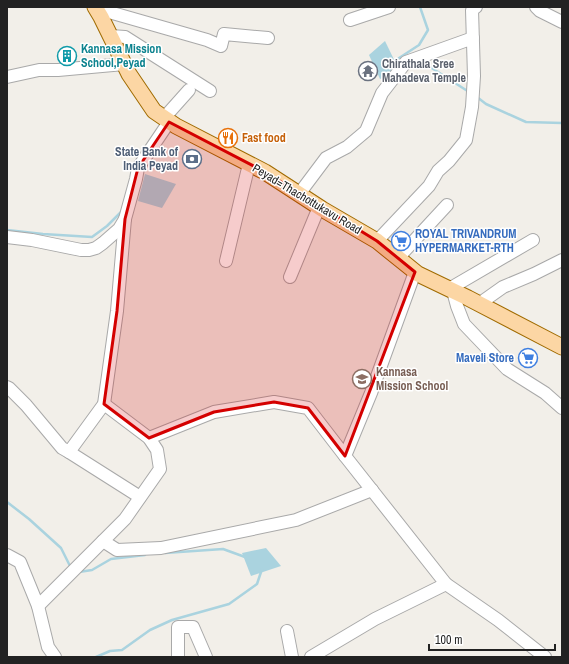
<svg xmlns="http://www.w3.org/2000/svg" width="569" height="664" font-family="'Archivo Narrow',sans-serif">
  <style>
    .water { fill: #aad3df }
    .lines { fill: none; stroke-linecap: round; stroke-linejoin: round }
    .stream { stroke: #aad3df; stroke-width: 2.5 }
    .minor-casing { stroke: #a9a9a9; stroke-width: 14 }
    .major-casing { stroke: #a06b00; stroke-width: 17 }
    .minor { stroke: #fff; stroke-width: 12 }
    .major { stroke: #fcd6a4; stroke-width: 15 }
    .marked { fill: #d40000; fill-opacity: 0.2; stroke: #d40000; stroke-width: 3; stroke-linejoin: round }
    .labels { text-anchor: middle; stroke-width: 3; stroke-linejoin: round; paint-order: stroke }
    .culture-label { font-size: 12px; font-weight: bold; fill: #0d838f; stroke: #fff; text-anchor: start }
    .worship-label { font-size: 12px; font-weight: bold; fill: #5b616d; stroke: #fff; text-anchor: start }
    .food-label { font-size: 12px; font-weight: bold; fill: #c56008; stroke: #fff; text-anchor: start }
    .service-label { font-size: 12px; font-weight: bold; fill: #4e5e75; stroke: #fff; text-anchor: end }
    .street-label { font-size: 12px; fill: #222; stroke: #fff }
    .shop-label { font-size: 12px; font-weight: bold; fill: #366cbe; stroke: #fff; text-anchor: start }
    .education-label { font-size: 12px; font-weight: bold; fill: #785e54; stroke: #fff; text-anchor: start }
  </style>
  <rect width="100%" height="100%" fill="#f2efe9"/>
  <g class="water">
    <polygon points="385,41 399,70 380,79 369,55"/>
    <polygon points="145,174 176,184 162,208 138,201"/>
    <polygon points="266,548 281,566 251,576 242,553"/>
  </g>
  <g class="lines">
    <g class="stream">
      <polyline points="393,62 419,45 428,30 420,7"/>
      <polyline points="417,64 424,63 469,92"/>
      <polyline points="477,97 486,104 526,122 562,123"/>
      <polyline points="7,230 43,234 92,237 107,226 121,212"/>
      <polyline points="7,502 29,519 61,548 71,568"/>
      <polyline points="165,553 223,549 245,557"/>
      <polyline points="79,572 92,570 111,559 145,555"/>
      <polyline points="96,657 110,651 122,650 150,630 172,620 229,604 257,584 262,569"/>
    </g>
    <g class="minor-casing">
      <g id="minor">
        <polyline points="536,7 540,11 562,22"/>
        <polyline points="95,8 207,40 221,46 224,34 268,38"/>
        <polyline points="350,20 389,7"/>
        <polyline points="111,36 125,37 210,91"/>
        <polyline points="7,77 39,70 58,70 124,64"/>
        <polyline points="164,118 189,90"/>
        <polyline points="299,194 326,158 347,147 366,131 382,93 406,62 473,38"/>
        <polyline points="7,237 32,240 81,250 89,250 96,248 103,243 119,229 125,219 136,179 138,168 169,122"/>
        <polyline points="377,241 429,186 438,171 449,161 466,140 472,107 474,76 472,10 476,7"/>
        <polyline points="398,258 447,205"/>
        <polyline points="226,261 249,164"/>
        <polyline points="290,277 319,207"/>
        <polyline points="449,289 533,240"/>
        <polyline points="453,291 457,306 464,324 507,369 545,393 562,408"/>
        <polyline points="479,304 503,287 534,274 562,260"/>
        <polyline points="7,387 9,388 26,405 62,448 69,452 104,404 117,311 125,219"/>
        <polyline points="149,438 214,412 274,402 308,408 345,456"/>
        <polyline points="69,452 140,497"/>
        <polyline points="103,541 117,550 161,548 296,520 372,490"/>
        <polyline points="7,555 20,562 38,606 48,647 55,657"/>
        <polyline points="446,584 498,620 545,657"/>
        <polyline points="38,606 125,519 160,469 157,450 149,438 104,404"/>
        <polyline points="287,631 292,657"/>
        <polyline points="178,657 178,627 193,627 206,657"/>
        <polyline points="311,657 375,619 446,584 345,456 371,393 415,272"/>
      </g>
    </g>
    <g class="major-casing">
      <polyline id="major" points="95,7 101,17 129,74 154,111 176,126 265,172 322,209 377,241 418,274 468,298 562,347"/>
    </g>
    <use href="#minor" class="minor"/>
    <use href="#major" class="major"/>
  </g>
  <path class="marked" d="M 169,122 L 265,172 L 377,241 L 415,272 L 345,456 L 308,408 L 274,402 L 214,412 L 149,438 L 104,404 L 117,311 L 125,219 L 138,168 Z"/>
  <defs>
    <g id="building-ring" transform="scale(1)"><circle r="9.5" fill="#fff" stroke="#0f9aa8" stroke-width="1.5"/><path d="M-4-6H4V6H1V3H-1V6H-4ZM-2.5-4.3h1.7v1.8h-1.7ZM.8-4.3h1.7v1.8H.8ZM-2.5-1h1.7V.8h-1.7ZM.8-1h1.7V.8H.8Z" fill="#0f9aa8"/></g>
    <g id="temple-ring" transform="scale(1)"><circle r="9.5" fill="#fff" stroke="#6b7280" stroke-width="1.5"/><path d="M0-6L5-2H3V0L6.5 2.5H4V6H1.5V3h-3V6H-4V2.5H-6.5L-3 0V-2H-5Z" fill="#6b7280"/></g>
    <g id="restaurant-ring" transform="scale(1)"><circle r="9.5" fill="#fff" stroke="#e8710a" stroke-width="1.5"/><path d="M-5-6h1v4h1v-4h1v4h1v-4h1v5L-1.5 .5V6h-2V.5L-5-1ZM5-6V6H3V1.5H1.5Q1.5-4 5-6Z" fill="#e8710a"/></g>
    <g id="bank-ring" transform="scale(1)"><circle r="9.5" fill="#fff" stroke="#5c6f8a" stroke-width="1.5"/><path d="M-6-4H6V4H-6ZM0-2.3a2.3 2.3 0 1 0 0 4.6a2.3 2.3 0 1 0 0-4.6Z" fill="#5c6f8a"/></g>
    <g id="supermarket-ring" transform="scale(1)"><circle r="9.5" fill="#fff" stroke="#3f7fe0" stroke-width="1.5"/><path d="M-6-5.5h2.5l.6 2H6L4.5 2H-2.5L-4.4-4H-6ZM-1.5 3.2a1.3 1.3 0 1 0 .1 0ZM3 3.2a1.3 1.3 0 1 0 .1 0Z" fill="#3f7fe0"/></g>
    <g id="school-ring" transform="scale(1)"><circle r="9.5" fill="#fff" stroke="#8d6e63" stroke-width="1.5"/><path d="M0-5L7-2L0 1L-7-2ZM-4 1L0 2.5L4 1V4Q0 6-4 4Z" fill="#8d6e63"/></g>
  </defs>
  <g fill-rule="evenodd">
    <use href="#building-ring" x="67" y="56"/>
    <use href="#temple-ring" x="368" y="71"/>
    <use href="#restaurant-ring" x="228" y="138"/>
    <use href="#bank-ring" x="192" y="159"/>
    <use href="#supermarket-ring" x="401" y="241"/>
    <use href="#supermarket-ring" x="528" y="358"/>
    <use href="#school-ring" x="362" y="379"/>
  </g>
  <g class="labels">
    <g class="culture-label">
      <text x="81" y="53">Kannasa Mission<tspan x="81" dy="14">School,Peyad</tspan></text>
    </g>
    <g class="worship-label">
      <text x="382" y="68">Chirathala Sree<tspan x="382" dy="14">Mahadeva Temple</tspan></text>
    </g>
    <g class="food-label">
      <text x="242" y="142">Fast food</text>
    </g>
    <g class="service-label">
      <text x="178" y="156">State Bank of<tspan x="178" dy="14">India Peyad</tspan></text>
    </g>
    <g class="street-label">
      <text transform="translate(307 199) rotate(31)" y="4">Peyad=Thachottukavu Road</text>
    </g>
    <g class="shop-label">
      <text x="415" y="238">ROYAL TRIVANDRUM<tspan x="415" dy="14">HYPERMARKET-RTH</tspan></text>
      <text x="514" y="362" text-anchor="end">Maveli Store</text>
    </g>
    <g class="education-label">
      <text x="376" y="376">Kannasa<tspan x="376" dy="14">Mission School</tspan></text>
    </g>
  </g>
  <rect width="569" height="664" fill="none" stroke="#222222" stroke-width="16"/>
  <path d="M429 644v6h126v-6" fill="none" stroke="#222222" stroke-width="2"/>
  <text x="435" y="644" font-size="12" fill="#222222" stroke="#ffffff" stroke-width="3" paint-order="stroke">100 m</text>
</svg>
